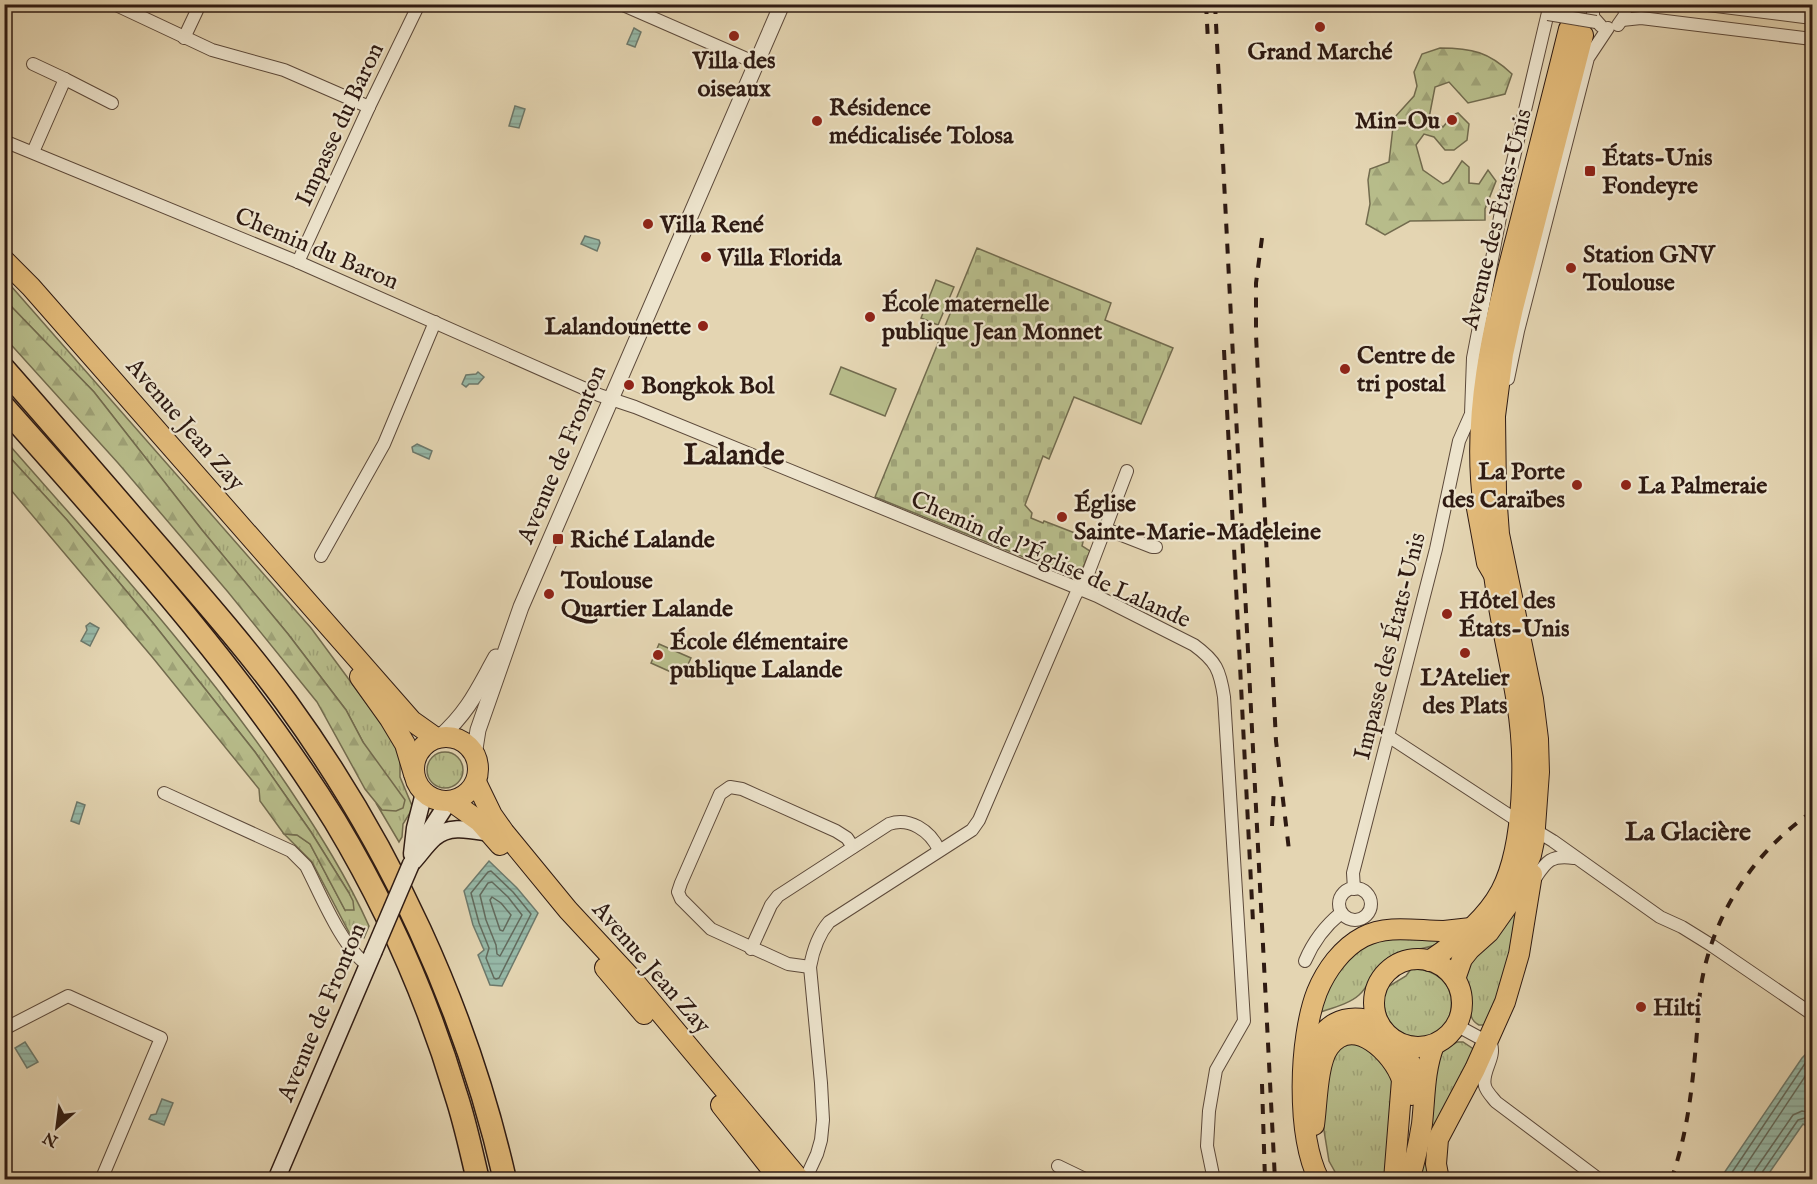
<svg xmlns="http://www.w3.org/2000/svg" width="1817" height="1184" font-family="'IM FELL English',serif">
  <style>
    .grass { fill: url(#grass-tufts); stroke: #726b4e; stroke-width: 1.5 }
    .forest { fill: url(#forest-firs); stroke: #726b4e; stroke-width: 1.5 }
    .cemetery { fill: url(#cemetery-stones); stroke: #726b4e; stroke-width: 1.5 }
    .park { fill: #b7bc8a; stroke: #726b4e; stroke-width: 1.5 }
    .water { fill: url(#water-rules); stroke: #6c796c; stroke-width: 1.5 }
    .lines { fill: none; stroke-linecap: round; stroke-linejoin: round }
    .shore { stroke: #626a5d; stroke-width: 1.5 }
    .primary-tunnel { stroke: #c0b092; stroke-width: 20; stroke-dasharray: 20 10; stroke-linecap: butt }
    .minor-casing { stroke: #5c493a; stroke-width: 14 }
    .tertiary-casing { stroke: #5c493a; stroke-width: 17 }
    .secondary-casing { stroke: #2e1a12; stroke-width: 19 }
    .primary-casing { stroke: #2e1a12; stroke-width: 22 }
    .motorway-casing { stroke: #2e1a12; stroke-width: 25 }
    .minor { stroke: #ede4cd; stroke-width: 12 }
    .tertiary { stroke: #ede4cd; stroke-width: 15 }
    .secondary { stroke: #ede4cd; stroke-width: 16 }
    .primary { stroke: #e2ba79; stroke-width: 20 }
    .motorway { stroke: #e2ba79; stroke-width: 22 }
    .rail { stroke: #2e1a12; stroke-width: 4; stroke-dasharray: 10 10; stroke-linecap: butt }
    .minor-bridge-casing { stroke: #5c493a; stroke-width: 14; stroke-linecap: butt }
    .secondary-bridge-casing { stroke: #2e1a12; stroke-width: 19; stroke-linecap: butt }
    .minor-bridge { stroke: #ede4cd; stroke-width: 12 }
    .secondary-bridge { stroke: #ede4cd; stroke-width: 16 }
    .poi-dot { fill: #8f2418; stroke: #ede4cd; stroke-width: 2 }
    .labels { text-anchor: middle; stroke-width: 4.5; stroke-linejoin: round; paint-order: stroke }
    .poi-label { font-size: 24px; font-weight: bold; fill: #2e1a12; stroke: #ede4cd; text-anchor: start }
    .street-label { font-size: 24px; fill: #2e1a12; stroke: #ede4cd }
    .neighbourhood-label { font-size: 26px; font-weight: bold; fill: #2e1a12; stroke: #ede4cd }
    .district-label { font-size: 30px; font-weight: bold; fill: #2e1a12; stroke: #ede4cd }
  </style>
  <defs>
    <pattern id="grass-tufts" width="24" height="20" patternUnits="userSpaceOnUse" patternTransform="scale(1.5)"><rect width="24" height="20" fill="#b7bc8a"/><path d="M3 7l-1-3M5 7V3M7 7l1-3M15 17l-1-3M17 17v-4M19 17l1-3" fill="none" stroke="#9ea176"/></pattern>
    <pattern id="forest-firs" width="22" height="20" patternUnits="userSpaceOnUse" patternTransform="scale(1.5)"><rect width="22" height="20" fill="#b7bc8a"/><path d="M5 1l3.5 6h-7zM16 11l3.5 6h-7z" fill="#9ea176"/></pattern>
    <pattern id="cemetery-stones" width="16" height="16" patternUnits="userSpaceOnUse" patternTransform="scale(1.5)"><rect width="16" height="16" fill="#b7bc8a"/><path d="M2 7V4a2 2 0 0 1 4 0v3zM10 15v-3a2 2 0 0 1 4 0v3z" fill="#9ea176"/></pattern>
    <pattern id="water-rules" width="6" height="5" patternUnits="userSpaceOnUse" patternTransform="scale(1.5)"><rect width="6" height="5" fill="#96b9a8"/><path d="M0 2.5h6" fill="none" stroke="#829e90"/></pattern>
  </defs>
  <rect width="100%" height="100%" fill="#e4d5b2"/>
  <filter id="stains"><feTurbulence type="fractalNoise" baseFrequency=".00333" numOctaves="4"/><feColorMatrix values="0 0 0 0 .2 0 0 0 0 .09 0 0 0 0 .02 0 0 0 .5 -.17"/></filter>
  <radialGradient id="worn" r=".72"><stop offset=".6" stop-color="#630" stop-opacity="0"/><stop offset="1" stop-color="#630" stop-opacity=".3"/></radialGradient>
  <g class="grass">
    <polygon points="4,278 311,628 384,727 396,748 400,760 400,777 413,808 403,824 402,837 399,842 376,803 382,810 363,742 346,710 288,634 202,530 94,392 5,300"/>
    <path d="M 4,439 C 103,552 205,663 289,788 C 319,833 347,877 369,926 L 364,938 L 351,936 L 312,862 L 284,834 L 297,835 L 310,844 L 345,910 L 349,893 L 311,832 L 255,752 L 153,623 L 67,520 L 5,452 Z"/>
    <circle cx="445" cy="770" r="18"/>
    <path d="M 1516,904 L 1524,907 L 1489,1025 L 1479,1025 C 1468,1019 1471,1011 1471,1000 C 1470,991 1465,982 1466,972 C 1469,955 1503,919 1516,904 Z"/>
    <path d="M 1439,934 L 1437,944 C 1421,952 1403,947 1388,958 C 1374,968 1371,984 1359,995 C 1348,1005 1328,1009 1315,1014 L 1336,967 L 1369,939 Z"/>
    <path d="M 1411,969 C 1426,969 1439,973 1447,986 C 1451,993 1452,1001 1451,1009 C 1444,1055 1371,1041 1386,988 L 1406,976 Z"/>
    <polygon points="1457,1042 1463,1042 1478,1052 1434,1179 1414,1180 1430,1083 1442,1051"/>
    <polygon points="1346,1043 1373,1047 1397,1079 1387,1179 1339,1179 1329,1161 1321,1112 1328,1065 1336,1049"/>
  </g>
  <g class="forest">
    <path d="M 1440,48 C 1472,48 1489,52 1512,74 L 1505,94 L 1468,103 L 1449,82 L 1435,87 L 1429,118 L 1443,127 L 1453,115 L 1458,113 L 1469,124 L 1467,140 L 1454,150 L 1445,150 L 1434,137 L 1424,134 L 1416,145 L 1423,170 L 1443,184 L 1449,181 L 1462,161 L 1469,167 L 1469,183 L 1479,184 L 1488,170 L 1496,181 L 1485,209 L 1485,220 L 1410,221 L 1385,235 L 1366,224 L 1370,204 L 1368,180 L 1370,169 L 1389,162 L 1394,118 L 1414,96 L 1417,86 L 1414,72 L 1422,54 Z"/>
    <polygon points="5,300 94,392 202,530 288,634 346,710 363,742 405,800 403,808 396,811 382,810 365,789 317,702 228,592 118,463 5,338"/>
    <polygon points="5,452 67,520 153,623 255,752 311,832 349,893 353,901 354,910 345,910 310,844 297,835 284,834 260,801 259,789 153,658 5,483"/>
  </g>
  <polygon class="cemetery" points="977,248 1111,303 1105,320 1173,348 1141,424 1074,397 1049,459 1043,456 1025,505 1032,513 1031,518 1043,523 1044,521 1080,535 1078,540 1083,542 1082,546 1090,551 1078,579 875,497"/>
  <g class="park">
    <polygon points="936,280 954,287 938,325 921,318"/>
    <polygon points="841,367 896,389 885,416 830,394"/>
    <polygon points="659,644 691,658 682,677 651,663"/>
  </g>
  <g class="water">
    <polygon points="634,28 641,32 635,47 627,44"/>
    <polygon points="515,106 525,109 519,128 509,126"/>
    <polygon points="585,236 599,240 600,243 597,251 581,244"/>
    <polygon points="478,372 484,377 478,384 469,384 466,387 462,384 466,375 476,374"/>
    <polygon points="417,444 432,451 429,459 413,452 412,447"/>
    <polygon points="90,623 99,628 90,646 81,641 87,630 86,626"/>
    <polygon points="77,802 85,805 79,824 71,821"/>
    <polygon points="489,861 517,888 538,913 502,986 490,985 478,955 484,950 473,925 464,891"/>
    <polygon points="25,1042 38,1062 27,1068 15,1048"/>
    <polygon points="1812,1048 1812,1110 1811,1113 1812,1114 1812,1129 1803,1124 1765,1179 1720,1179 1802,1058"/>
    <polygon points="162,1099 173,1103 164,1125 149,1119 151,1115 156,1114"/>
  </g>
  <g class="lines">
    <g class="shore">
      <polygon points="491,871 513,892 531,914 499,978 496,979 494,978 486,958 489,948 479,923 471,893 488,872"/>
      <polygon points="492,882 508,897 522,915 500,956 497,954 496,945 486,920 480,895 488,883"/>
      <polygon points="492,897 501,903 511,915 503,931 500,930 490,900"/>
      <polyline points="1727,1180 1806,1062 1812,1056"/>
      <polyline points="1736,1180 1812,1066"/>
      <polyline points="1753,1180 1755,1170 1793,1115 1802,1111 1812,1113"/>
      <polyline points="1760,1180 1761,1174 1798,1120 1805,1118 1812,1122"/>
    </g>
    <polyline class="primary-tunnel" points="1569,29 1575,4"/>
    <g class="minor-casing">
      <g id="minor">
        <polyline points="114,4 212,50 284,70 369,107"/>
        <polyline points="621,4 756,63"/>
        <polyline points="1593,4 1593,17 1601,26"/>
        <polyline points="1700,4 1812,18"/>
        <polyline points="1622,20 1641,18 1812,39"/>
        <polyline points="1618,25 1625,15 1624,4"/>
        <polyline points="184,38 200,4"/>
        <polyline points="33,64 65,79"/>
        <path d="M 4,141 L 298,262 L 599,395 L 635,407 L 1097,596 L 1194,645 C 1216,661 1220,670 1224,697 L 1244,1021 L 1216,1070 L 1209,1111 L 1207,1146 L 1214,1180"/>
        <polyline points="33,152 65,79 112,103"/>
        <polyline points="298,262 369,107 419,4"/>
        <polyline points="1508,379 1518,331 1588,58 1608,28"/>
        <polyline points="1106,529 1152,547 1156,547"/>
        <polyline points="321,556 384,444 435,322"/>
        <polyline points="1388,736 1518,821"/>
        <path d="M 164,793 L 291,851 L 306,866 C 320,893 343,950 368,965"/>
        <polyline points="1535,830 1553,841 1660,917 1682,927 1711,945 1812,1014"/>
        <path d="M 1532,883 C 1545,864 1548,854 1574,858"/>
        <circle cx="1355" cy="904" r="16"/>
        <polyline points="1354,889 1353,873 1436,549 1459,441 1471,414 1473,358 1501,212 1550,4"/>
        <path d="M 751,949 L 771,905 L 778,896 L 889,824 C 909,817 930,830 939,850"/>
        <path d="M 1305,961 C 1313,942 1325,926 1341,913"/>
        <polyline points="810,967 788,964 711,929 681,899 678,892 681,883 720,794 730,787 742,789 836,831 847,838 853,847"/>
        <path d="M 1456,1025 L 1491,1044 C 1496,1058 1481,1072 1485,1086 C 1486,1091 1492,1097 1496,1102 L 1600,1180"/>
        <polyline points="4,1029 68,996 161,1038 101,1180"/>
        <polyline points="1058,1166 1087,1180"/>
        <path d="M 805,1180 L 817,1154 L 821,1140 L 823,1120 L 821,1083 L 810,967 C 813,950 818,935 829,922 L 972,830 L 979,820 L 1075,596 L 1089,571 L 1127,471"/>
      </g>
    </g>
    <g class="tertiary-casing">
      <g id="tertiary">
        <path d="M 440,737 C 469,711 478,689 496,657"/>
        <polyline points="474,755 478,730 521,607 782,4"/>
      </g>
    </g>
    <g class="secondary-casing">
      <g id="secondary">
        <polyline points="421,844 449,801"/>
        <polyline points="412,854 415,828 424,793"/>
        <path d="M 411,864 C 419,856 425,846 434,838 C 449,824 471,830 490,833"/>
        <polyline points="276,1180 373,953"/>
      </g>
    </g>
    <g class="primary-casing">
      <g id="primary">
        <polyline points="4,260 31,287 412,721 436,738"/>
        <polyline points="1476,503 1487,563 1494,575"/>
        <path d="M 1485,515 C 1469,414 1495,320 1520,223 C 1536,159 1553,94 1569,29"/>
        <polyline points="360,677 390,719 405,744 414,774"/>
        <circle cx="446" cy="769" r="32"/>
        <polyline points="476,782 492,815 504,832 568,910 633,980 800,1180"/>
        <polyline points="451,801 479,821 500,845"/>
        <circle cx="1418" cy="1003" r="44"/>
        <path d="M 1429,961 C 1455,944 1486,919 1501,891 C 1525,845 1526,755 1517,703 C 1510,657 1497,611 1493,564"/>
        <polyline points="605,968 644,1014"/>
        <polyline points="1455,979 1462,959 1470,949 1489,932 1513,898 1531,855 1534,841 1539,772 1538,739 1533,699 1499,534 1496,493 1495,416 1503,354 1513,308 1583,35"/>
        <polyline points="1400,1044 1413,1068 1412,1095"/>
        <path d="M 1313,1060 C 1318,1024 1345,1011 1378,1023"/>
        <polyline points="721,1105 780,1180"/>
        <path d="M 1314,1125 C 1317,1105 1317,1063 1329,1047 C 1353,1013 1394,1054 1402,1080 L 1394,1180"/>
        <path d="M 1319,1180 C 1296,1134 1299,1038 1317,992 C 1326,970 1342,948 1363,937 C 1388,924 1417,931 1444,931 C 1453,930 1462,929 1471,928"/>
        <path d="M 1409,1180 C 1415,1161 1419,1143 1422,1124 C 1425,1097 1424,1071 1434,1045"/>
        <polyline points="1439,1180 1436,1164 1438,1139 1475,1069 1505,1002 1519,954 1532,874"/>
      </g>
    </g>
    <g class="motorway-casing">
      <g id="motorway">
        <path d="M 4,369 C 57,429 108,489 160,549 C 203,599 247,649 286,702 C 390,845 466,1008 505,1180"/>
        <path d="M 4,407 C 121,539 242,671 335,821 C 386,906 428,1000 456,1095 C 465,1122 471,1151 478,1180"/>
      </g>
    </g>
    <use href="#minor" class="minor"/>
    <use href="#tertiary" class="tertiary"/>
    <use href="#secondary" class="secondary"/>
    <use href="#primary" class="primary"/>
    <use href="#motorway" class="motorway"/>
    <g class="rail">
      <polyline points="1206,4 1208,41"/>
      <polyline points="1215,4 1275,1180"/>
      <polyline points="1262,238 1256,283 1256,335 1276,741 1289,850"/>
      <polyline points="1224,350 1253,922"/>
      <polyline points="1272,826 1274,787"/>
      <polyline points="1262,1084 1265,1180"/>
      <path d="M 1671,1180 C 1687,1136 1692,1090 1696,1044 C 1698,1023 1698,1001 1702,980 C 1715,911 1755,851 1812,812"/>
    </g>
    <g class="minor-bridge-casing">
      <polyline id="minor-bridge" points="1548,14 1596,22"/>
    </g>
    <g class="secondary-bridge-casing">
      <polyline id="secondary-bridge" points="373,953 411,864"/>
    </g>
    <use href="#minor-bridge" class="minor-bridge"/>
    <use href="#secondary-bridge" class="secondary-bridge"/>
  </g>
  <g class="poi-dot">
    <circle cx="1320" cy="27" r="6"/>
    <circle cx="734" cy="36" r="6"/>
    <circle cx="1452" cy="120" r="6"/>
    <circle cx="817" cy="121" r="6"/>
    <rect x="1584" y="165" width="12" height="12" rx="3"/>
    <circle cx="648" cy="224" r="6"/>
    <circle cx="706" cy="257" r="6"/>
    <circle cx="1571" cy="268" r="6"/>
    <circle cx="870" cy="317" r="6"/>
    <circle cx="703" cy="326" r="6"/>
    <circle cx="1345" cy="369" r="6"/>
    <circle cx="629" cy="385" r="6"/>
    <circle cx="1577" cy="485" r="6"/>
    <circle cx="1626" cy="485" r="6"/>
    <circle cx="1062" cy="517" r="6"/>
    <rect x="552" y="533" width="12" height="12" rx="3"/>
    <circle cx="549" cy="594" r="6"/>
    <circle cx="1447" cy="614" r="6"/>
    <circle cx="1465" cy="653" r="6"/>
    <circle cx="658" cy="655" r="6"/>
    <circle cx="1641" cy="1007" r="6"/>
  </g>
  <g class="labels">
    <g class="poi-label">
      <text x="1320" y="59" text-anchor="middle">Grand Marché</text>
      <text x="734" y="68" text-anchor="middle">Villa des<tspan x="734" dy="28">oiseaux</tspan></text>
      <text x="829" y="115">Résidence<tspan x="829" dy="28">médicalisée Tolosa</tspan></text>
      <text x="1440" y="128" text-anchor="end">Min-Ou</text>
      <text x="1602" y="165">États-Unis<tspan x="1602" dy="28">Fondeyre</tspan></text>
      <text x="660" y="232">Villa René</text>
      <text x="1583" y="262">Station GNV<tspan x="1583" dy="28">Toulouse</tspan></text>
      <text x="718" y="265">Villa Florida</text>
      <text x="882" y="311">École maternelle<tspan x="882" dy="28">publique Jean Monnet</tspan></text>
      <text x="691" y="334" text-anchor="end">Lalandounette</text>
      <text x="1357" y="363">Centre de<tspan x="1357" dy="28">tri postal</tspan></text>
      <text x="641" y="393">Bongkok Bol</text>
      <text x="1565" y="479" text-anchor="end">La Porte<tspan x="1565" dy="28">des Caraïbes</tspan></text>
      <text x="1638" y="493">La Palmeraie</text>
      <text x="1074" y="511">Église<tspan x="1074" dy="28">Sainte-Marie-Madeleine</tspan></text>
      <text x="570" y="547">Riché Lalande</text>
      <text x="561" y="588">Toulouse<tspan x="561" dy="28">Quartier Lalande</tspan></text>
      <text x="1459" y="608">Hôtel des<tspan x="1459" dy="28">États-Unis</tspan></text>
      <text x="670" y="649">École élémentaire<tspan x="670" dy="28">publique Lalande</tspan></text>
      <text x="1465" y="685" text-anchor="middle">L'Atelier<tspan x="1465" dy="28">des Plats</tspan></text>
      <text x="1653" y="1015">Hilti</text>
    </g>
    <g class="street-label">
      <text transform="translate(339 124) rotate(-65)" y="8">Impasse du Baron</text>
      <text transform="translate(1496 219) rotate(-76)" y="8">Avenue des États-Unis</text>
      <text transform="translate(317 248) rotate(23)" y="8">Chemin du Baron</text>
      <text transform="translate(186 424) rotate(49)" y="8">Avenue Jean Zay</text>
      <text transform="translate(561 454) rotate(-67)" y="8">Avenue de Fronton</text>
      <text transform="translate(1051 559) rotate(24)" y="8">Chemin de l'Église de Lalande</text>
      <text transform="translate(1389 646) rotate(-76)" y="8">Impasse des États-Unis</text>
      <text transform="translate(652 967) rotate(49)" y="8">Avenue Jean Zay</text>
      <text transform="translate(321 1012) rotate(-67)" y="8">Avenue de Fronton</text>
    </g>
    <g class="neighbourhood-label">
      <text x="1688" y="840">La Glacière</text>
    </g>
    <g class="district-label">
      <text x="734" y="464">Lalande</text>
    </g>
  </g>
  <rect width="1817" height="1184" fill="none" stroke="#e4d5b2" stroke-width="24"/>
  <rect x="6" y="6" width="1805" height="1172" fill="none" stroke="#2e1a12" stroke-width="3"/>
  <rect x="12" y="12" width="1793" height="1160" fill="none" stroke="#2e1a12" stroke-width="1.5"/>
  <g transform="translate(57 1127) rotate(208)" stroke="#ede4cd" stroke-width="4.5" paint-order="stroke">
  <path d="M0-4.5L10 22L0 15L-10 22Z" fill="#2e1a12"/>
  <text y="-9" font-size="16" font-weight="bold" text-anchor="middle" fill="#2e1a12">N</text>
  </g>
  <rect width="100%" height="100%" filter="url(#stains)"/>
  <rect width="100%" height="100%" fill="url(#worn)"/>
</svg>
